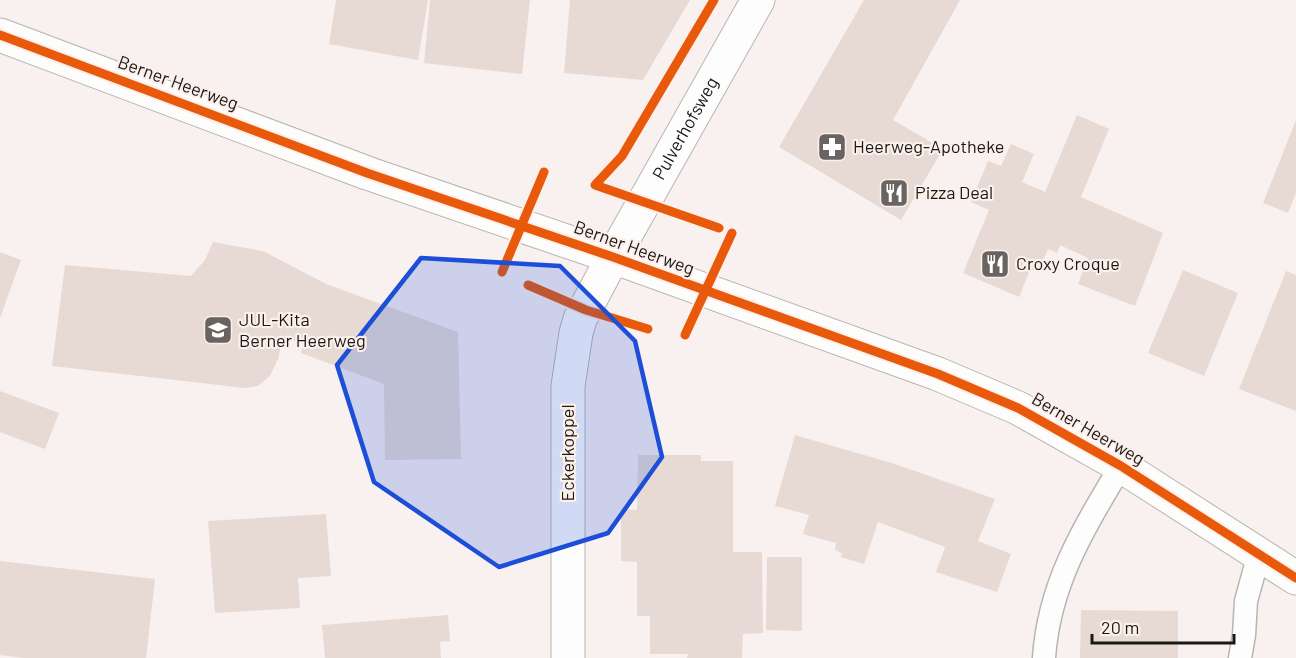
<svg xmlns="http://www.w3.org/2000/svg" width="1296" height="658" font-family="Barlow,sans-serif">
  <style>
    .building { fill: #e7dad4 }
    .lines { fill: none; stroke-linecap: round; stroke-linejoin: round }
    .lane-casing { stroke: #b9b4b2; stroke-width: 25 }
    .secondary-casing { stroke: #b9b4b2; stroke-width: 35 }
    .lane { stroke: #fefdfd; stroke-width: 22 }
    .secondary { stroke: #fefdfd; stroke-width: 33 }
    .cycleway-casing { stroke: #fcf0eb; stroke-width: 13 }
    .cycleway { stroke: #e8590c; stroke-width: 9 }
    .marked { fill: #1d4ed8; fill-opacity: 0.2; stroke: #1d4ed8; stroke-width: 4.5; stroke-linejoin: round }
    .labels { text-anchor: middle; stroke-width: 4.5; stroke-linejoin: round; paint-order: stroke }
    .street-label { font-size: 18px; fill: #1c1816; stroke: #fcf0eb }
    .poi-label { font-size: 18px; fill: #1c1816; stroke: #fcf0eb; text-anchor: start }
  </style>
  <rect width="100%" height="100%" fill="#f8f1ef"/>
  <g class="building">
    <polygon points="336,0 428,0 418,60 329,44"/>
    <polygon points="430,0 530,0 522,74 424,63"/>
    <polygon points="570,0 690,0 643,80 564,73"/>
    <polygon points="864,0 960,0 893,120 943,149 901,220 779,147"/>
    <polygon points="1077,115 1109,129 1081,197 1163,233 1135,306 1078,284 1088,258 1060,245 1057,253 1048,249 1039,270 1030,270 1019,297 963,273 989,210 971,202 988,161 1001,166 1011,144 1034,154 1022,182 1045,192"/>
    <polygon points="1296,120 1296,193 1288,213 1263,203"/>
    <polygon points="213,242 263,251 326,284 458,332 461,459 385,460 384,384 301,353 304,344 283,338 278,359 270,376 258,386 245,388 52,366 65,265 191,276 205,260"/>
    <polygon points="0,252 21,260 0,318"/>
    <polygon points="1183,270 1238,293 1204,376 1148,353"/>
    <polygon points="1286,271 1296,275 1296,411 1239,389"/>
    <polygon points="0,391 59,413 45,449 0,432"/>
    <polygon points="795,435 895,464 995,499 978,541 1011,554 997,592 936,572 945,547 878,522 864,564 841,557 842,553 835,550 836,543 803,534 809,515 775,506"/>
    <polygon points="638,455 701,455 701,461 733,461 733,552 762,552 763,633 743,634 742,658 687,658 688,654 650,654 650,616 637,616 637,562 621,561 621,509 637,510"/>
    <polygon points="326,514 331,576 298,578 300,608 215,613 208,521"/>
    <polygon points="767,557 802,557 802,631 766,630"/>
    <polygon points="0,561 155,579 146,658 24,658 0,655"/>
    <polygon points="1081,610 1178,611 1178,658 1080,658"/>
    <polygon points="448,615 450,641 440,642 441,658 325,658 322,625"/>
  </g>
  <g class="lines">
    <g class="lane-casing">
      <g id="lane">
        <path d="M 1044,658 C 1049,583 1084,528 1121,466"/>
        <polyline points="1240,658 1244,635 1246,601 1259,554"/>
      </g>
    </g>
    <g class="secondary-casing">
      <g id="secondary">
        <polyline points="0,35 367,173 613,257 938,374 1018,408 1121,466 1296,578"/>
        <path id="s1" d="M 568,658 L 568,386 L 576,333 L 580,319 L 613,257 L 758,0"/>
      </g>
    </g>
    <use href="#lane" class="lane"/>
    <use href="#secondary" class="secondary"/>
    <g class="cycleway-casing">
      <g id="cycleway">
        <polyline points="714,0 622,156 595,185 719,228"/>
        <polyline points="0,35 367,173 613,257 938,374 1018,408 1121,466 1296,578"/>
        <polyline points="502,272 544,172"/>
        <polyline points="528,285 586,310 648,329"/>
        <polyline points="685,335 732,233"/>
      </g>
    </g>
    <use href="#cycleway" class="cycleway"/>
  </g>
  <path class="marked" d="M 421,258 L 560,266 L 635,341 L 662,457 L 608,533 L 499,567 L 374,482 L 337,365 Z"/>
  <defs>
    <g id="pharmacy-square" transform="scale(1.5)"><rect x="-9" y="-9" width="18" height="18" rx="4" fill="#696462" stroke="#fcf0eb"/><path d="M-2-6h4v4h4v4h-4v4h-4v-4h-4v-4h4Z" fill="#fff"/></g>
    <g id="restaurant-square" transform="scale(1.5)"><rect x="-9" y="-9" width="18" height="18" rx="4" fill="#696462" stroke="#fcf0eb"/><path d="M-5-6h1v4h1v-4h1v4h1v-4h1v5L-1.5 .5V6h-2V.5L-5-1ZM5-6V6H3V1.5H1.5Q1.5-4 5-6Z" fill="#fff"/></g>
    <g id="school-square" transform="scale(1.5)"><rect x="-9" y="-9" width="18" height="18" rx="4" fill="#696462" stroke="#fcf0eb"/><path d="M0-5L7-2L0 1L-7-2ZM-4 1L0 2.5L4 1V4Q0 6-4 4Z" fill="#fff"/></g>
  </defs>
  <g fill-rule="evenodd">
    <use href="#pharmacy-square" x="832" y="147"/>
    <use href="#restaurant-square" x="894" y="193"/>
    <use href="#restaurant-square" x="995" y="264"/>
    <use href="#school-square" x="218" y="330"/>
  </g>
  <g class="labels">
    <g class="street-label">
      <text transform="translate(178 83) rotate(20)" y="6">Berner Heerweg</text>
      <text dy="6" stroke="none"><textPath href="#s1" startOffset="558">Pulverhofsweg</textPath></text>
      <text transform="translate(634 248) rotate(20)" y="6">Berner Heerweg</text>
      <text transform="translate(1088 429) rotate(30)" y="6">Berner Heerweg</text>
      <text transform="translate(568 453) rotate(-90)" y="6">Eckerkoppel</text>
    </g>
    <g class="poi-label">
      <text x="853" y="153">Heerweg-Apotheke</text>
      <text x="915" y="199">Pizza Deal</text>
      <text x="1016" y="270">Croxy Croque</text>
      <text x="239" y="326">JUL-Kita<tspan x="239" dy="21">Berner Heerweg</tspan></text>
    </g>
  </g>
  <path d="M1092 634v9h142v-9" fill="none" stroke="#1c1816" stroke-width="3"/>
  <text x="1101" y="634" font-size="18" fill="#1c1816" stroke="#fcf0eb" stroke-width="4.5" paint-order="stroke">20 m</text>
</svg>
